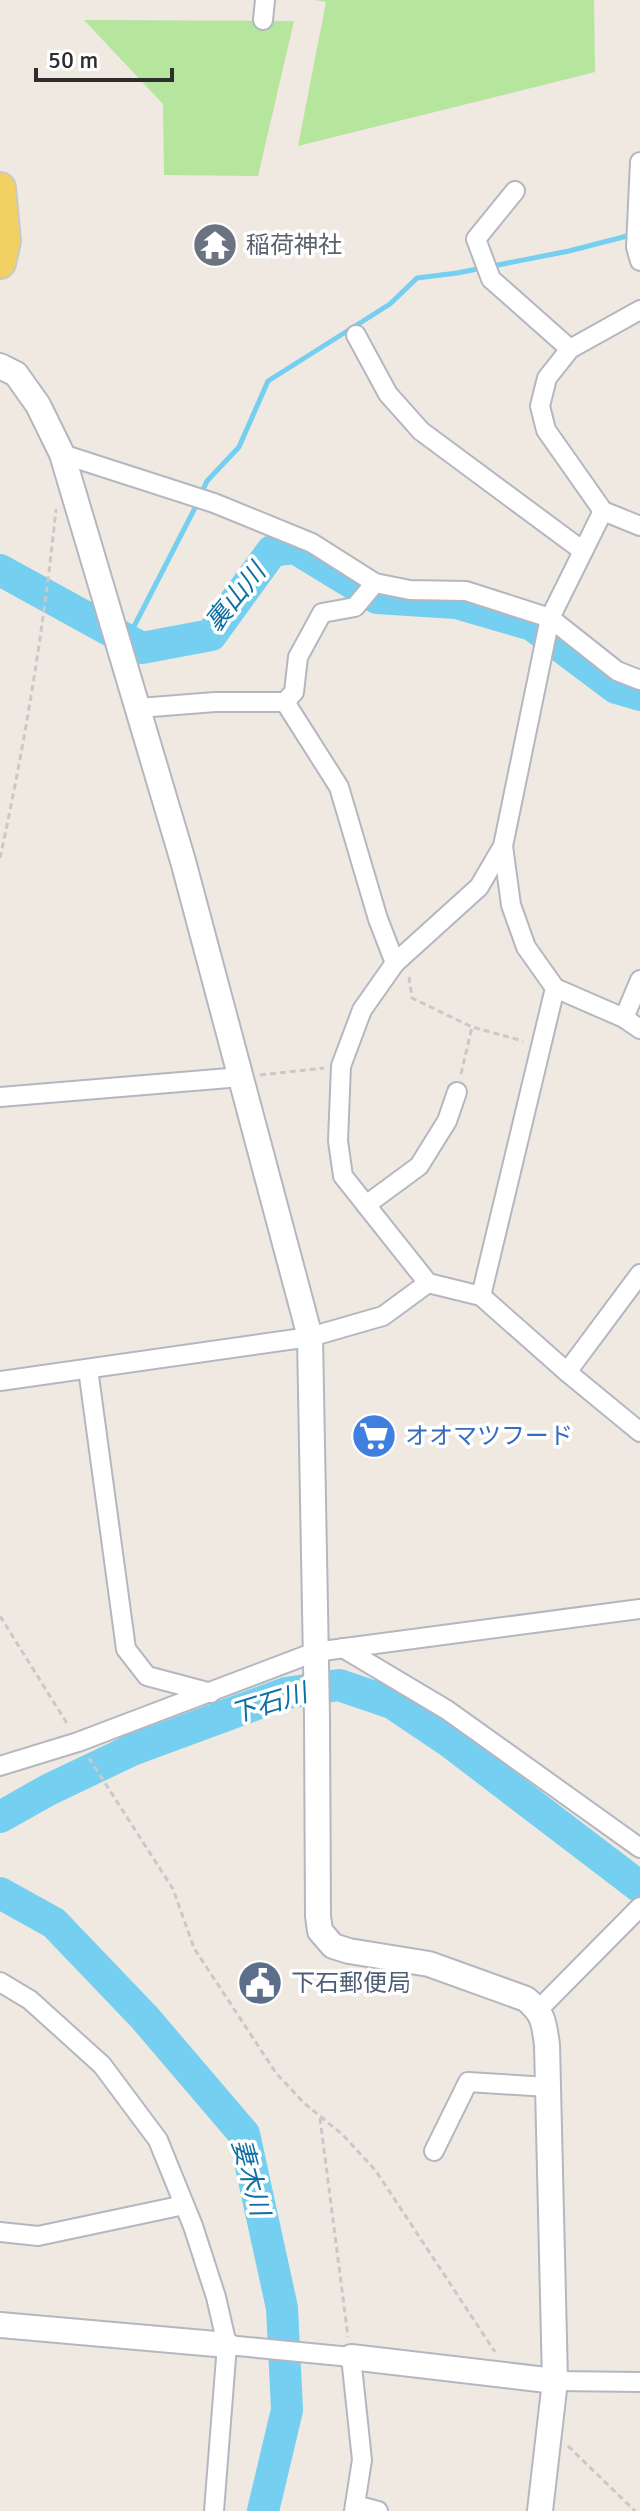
<svg xmlns="http://www.w3.org/2000/svg" width="640" height="2511" font-family="Signika,'Noto Sans JP',sans-serif">
  <style>
    .green { fill: #b6e59e }
    .lines { fill: none; stroke-linecap: round; stroke-linejoin: round }
    .stream { stroke: #75cff0; stroke-width: 5 }
    .river { stroke: #75cff0; stroke-width: 32 }
    .minor-casing { stroke: #b4b7c1; stroke-width: 22 }
    .tertiary-casing { stroke: #b4b7c1; stroke-width: 28 }
    .primary-casing { stroke: #c9c9c9; stroke-width: 34 }
    .path { stroke: #c9c9c9; stroke-width: 3; stroke-dasharray: 6 4; stroke-linecap: butt }
    .minor { stroke: #fff; stroke-width: 18 }
    .tertiary { stroke: #fff; stroke-width: 24 }
    .primary { stroke: #f2d163; stroke-width: 30 }
    .labels { text-anchor: middle; stroke-width: 7; stroke-linejoin: round; paint-order: stroke }
    .worship-label { font-size: 24px; fill: #5b616d; stroke: #fff; text-anchor: start }
    .shop-label { font-size: 24px; fill: #366cbe; stroke: #fff; text-anchor: start }
    .service-label { font-size: 24px; fill: #4e5e75; stroke: #fff; text-anchor: start }
    .water-label { font-size: 26px; font-style: italic; fill: #0d6fa3; stroke: #fff }
  </style>
  <rect width="100%" height="100%" fill="#efe9e1"/>
  <g class="green">
    <polygon points="314,0 594,0 595,72 298,146 326,2"/>
    <polygon points="84,20 294,21 258,176 164,175 163,104"/>
  </g>
  <g class="lines">
    <g class="stream">
      <polyline points="201,494 207,481 239,447 268,381 390,304 417,278 457,273 569,251 631,235"/>
      <polyline points="127,640 197,504"/>
    </g>
    <g class="river">
      <polyline points="0,570 142,648 211,635 272,551 295,548 377,598 456,603 532,625 616,688 640,695"/>
      <polyline points="0,1817 48,1790 132,1750 286,1693 339,1685 392,1703 450,1742 640,1887"/>
      <polyline points="0,1893 54,1923 144,2017 244,2134 282,2308 287,2410 263,2511"/>
    </g>
    <g class="minor-casing">
      <g id="minor">
        <polyline points="263,20 265,0"/>
        <polyline points="640,162 636,247 640,261"/>
        <polyline points="515,191 476,239 491,279 570,349"/>
        <polyline points="640,310 570,349 547,378 540,406 546,430 603,511 640,526"/>
        <polyline points="356,335 388,394 421,431 583,551"/>
        <polyline points="62,454 214,503 312,543 375,583 410,590 466,591 550,618 617,671 640,680"/>
        <polyline points="603,511 550,618 503,846 479,887 395,963 362,1010 341,1066 338,1141 343,1176 428,1283 481,1296 567,1372 640,1432"/>
        <polyline points="285,702 294,692 298,657 322,613 355,607 375,583"/>
        <polyline points="139,708 215,702 285,702 339,787 378,919 395,963"/>
        <polyline points="503,846 511,905 526,947 555,988 624,1018 640,1029"/>
        <polyline points="624,1018 640,980"/>
        <polyline points="0,1097 241,1077"/>
        <polyline points="366,1205 419,1166 447,1121 457,1092"/>
        <polyline points="481,1296 555,988"/>
        <polyline points="88,1369 126,1649 147,1676 211,1693"/>
        <polyline points="567,1372 640,1274"/>
        <polyline points="0,1381 310,1337 383,1316 428,1283"/>
        <polyline points="343,1648 447,1710 640,1848"/>
        <polyline points="0,1766 78,1742 315,1652 640,1609"/>
        <polyline points="0,1982 30,2000 102,2065 158,2140 193,2226 216,2297 227,2345 214,2511"/>
        <polyline points="539,2009 640,1907"/>
        <polyline points="434,2151 468,2082 548,2087"/>
        <polyline points="0,2232 38,2236 184,2205"/>
        <polyline points="227,2345 351,2357 362,2460 354,2511"/>
        <polyline points="555,2381 640,2382"/>
        <polyline points="355,2505 378,2511"/>
      </g>
    </g>
    <g class="tertiary-casing">
      <g id="tertiary">
        <path d="M 0,366 L 16,374 L 38,405 L 62,454 L 183,861 L 310,1337 L 317,1717 L 318,1916 L 320,1931 L 333,1946 L 349,1951 L 429,1964 L 526,1999 C 544,2014 544,2023 547,2045 L 555,2381 L 540,2511"/>
        <polyline points="0,2325 227,2345"/>
        <polyline points="351,2357 555,2381"/>
      </g>
    </g>
    <g class="primary-casing">
      <polyline id="primary" points="0,188 5,241 0,263"/>
    </g>
    <g class="path">
      <path d="M 0,858 C 25,743 44,627 56,509"/>
      <polyline points="409,977 412,998 472,1027 523,1041"/>
      <polyline points="461,1074 472,1027"/>
      <polyline points="260,1075 324,1068"/>
      <polyline points="0,1616 68,1725"/>
      <polyline points="89,1758 173,1889 194,1948 276,2073 304,2103 343,2135 376,2171 495,2352"/>
      <polyline points="320,2118 348,2337"/>
      <polyline points="568,2446 635,2511"/>
    </g>
    <use href="#minor" class="minor"/>
    <use href="#tertiary" class="tertiary"/>
    <use href="#primary" class="primary"/>
  </g>
  <defs>
    <g id="temple-disc" transform="scale(2.3)"><circle r="9.5" fill="#6b7280" stroke="#fff"/><path d="M0-6L5-2H3V0L6.5 2.5H4V6H1.5V3h-3V6H-4V2.5H-6.5L-3 0V-2H-5Z" fill="#fff"/></g>
    <g id="supermarket-disc" transform="scale(2.3)"><circle r="9.5" fill="#3f7fe0" stroke="#fff"/><path d="M-6-5.5h2.5l.6 2H6L4.5 2H-2.5L-4.4-4H-6ZM-1.5 3.2a1.3 1.3 0 1 0 .1 0ZM3 3.2a1.3 1.3 0 1 0 .1 0Z" fill="#fff"/></g>
    <g id="civic-disc" transform="scale(2.3)"><circle r="9.5" fill="#5c6f8a" stroke="#fff"/><path d="M-.6-6.5H3V-4.5H.6V-3L4-1V1h2V6H-6V1h2V-1L-.6-3ZM-1.2 2.5V6h2.4V2.5Z" fill="#fff"/></g>
  </defs>
  <g fill-rule="evenodd">
    <use href="#temple-disc" x="215" y="245"/>
    <use href="#supermarket-disc" x="374" y="1436"/>
    <use href="#civic-disc" x="260" y="1983"/>
  </g>
  <g class="labels">
    <g class="worship-label">
      <text x="246" y="253">稲荷神社</text>
    </g>
    <g class="shop-label">
      <text x="405" y="1444">オオマツフード</text>
    </g>
    <g class="service-label">
      <text x="291" y="1991">下石郵便局</text>
    </g>
    <g class="water-label">
      <text transform="translate(235 597) rotate(-51)" y="9">裏山川</text>
      <text transform="translate(269 1703) rotate(-17)" y="9">下石川</text>
      <text transform="translate(251 2177) rotate(75)" y="9">妻木川</text>
    </g>
  </g>
  <path d="M36 68v12h136v-12" fill="none" stroke="#2e2e2e" stroke-width="4"/>
  <text x="48" y="68" font-size="24" fill="#2e2e2e" stroke="#ffffff" stroke-width="6" paint-order="stroke">50 m</text>
</svg>
